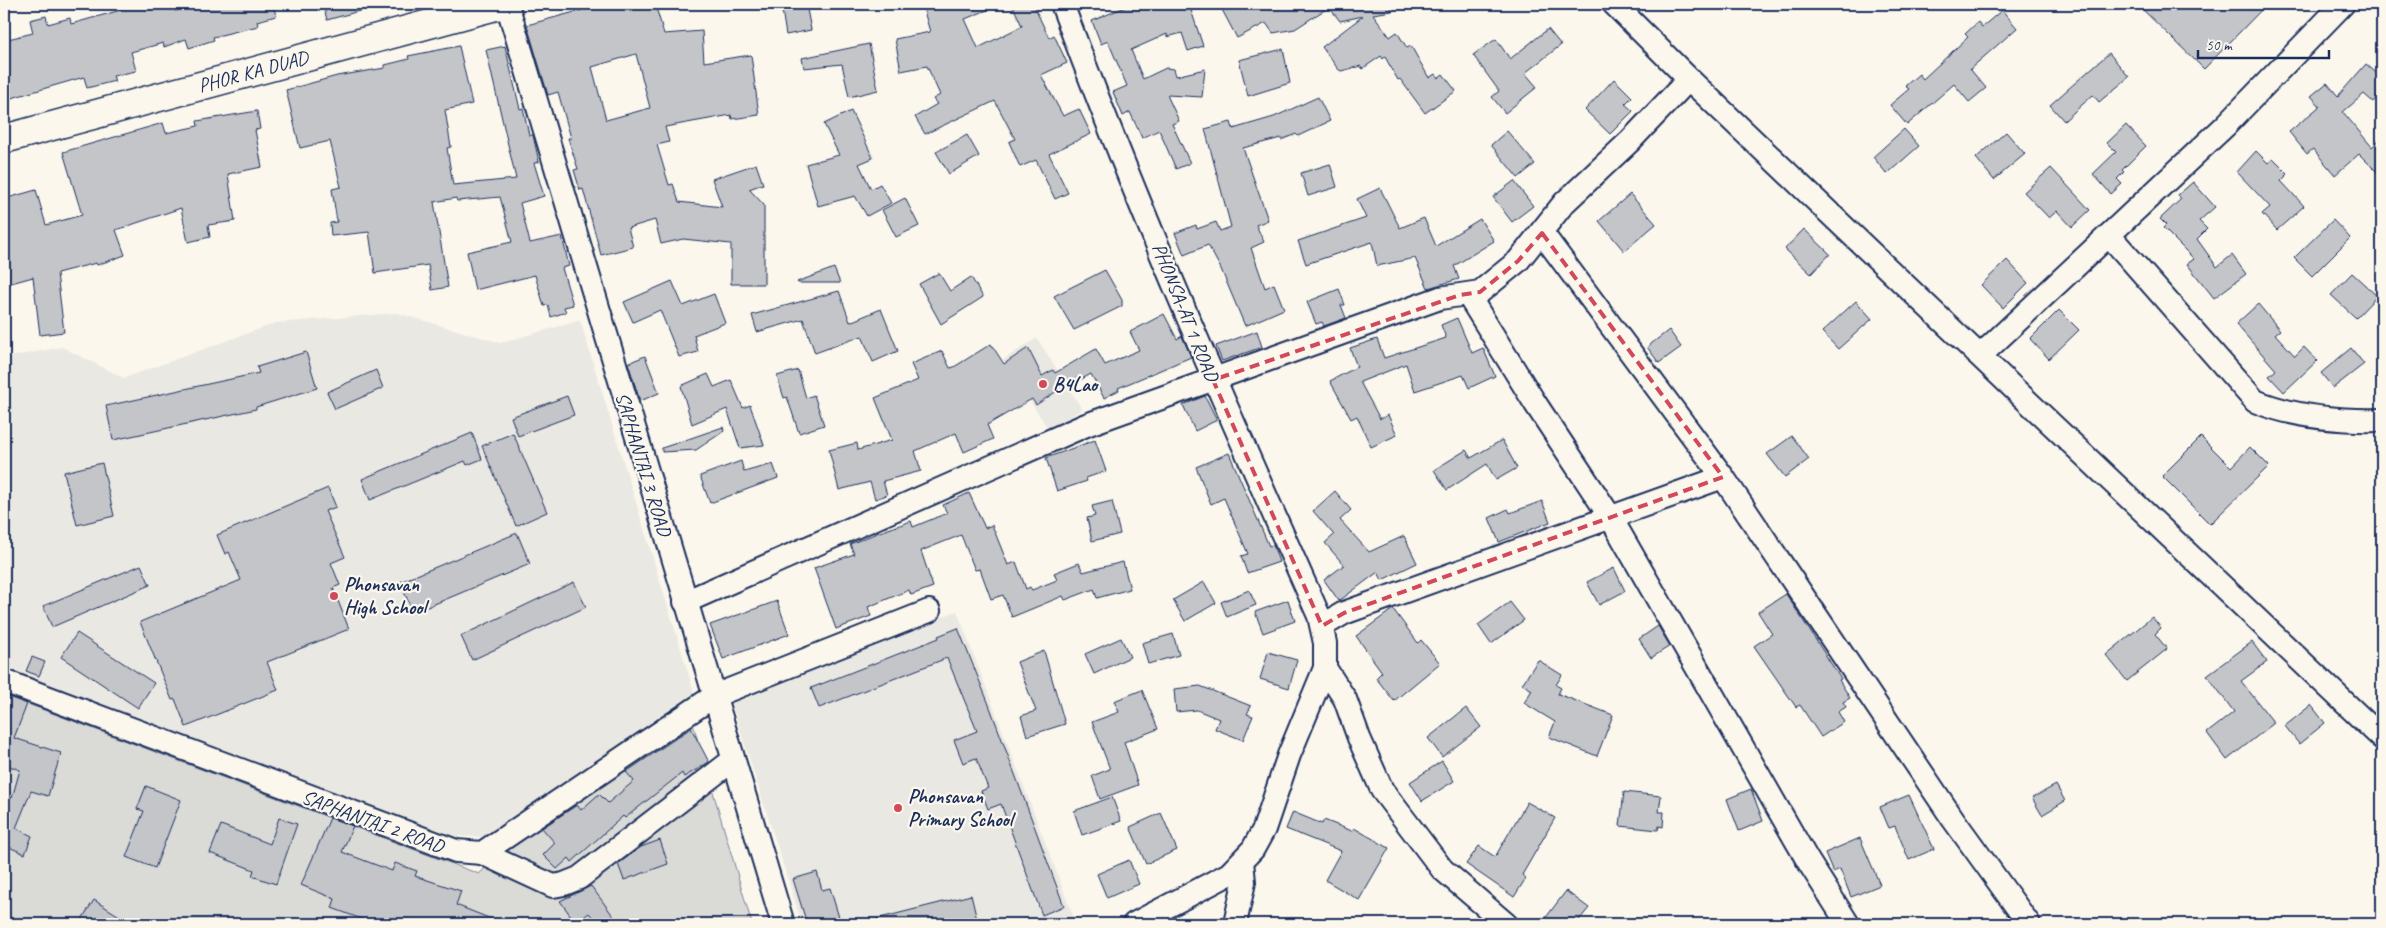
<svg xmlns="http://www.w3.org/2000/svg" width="2386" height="928" font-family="Caveat,sans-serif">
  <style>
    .built { fill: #eae8e2 }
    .green { fill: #dadad7; stroke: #7a849a }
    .building { fill: #c3c5c9; stroke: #1b2f5e; fill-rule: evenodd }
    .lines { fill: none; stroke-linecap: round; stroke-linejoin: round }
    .minor-casing { stroke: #1b2f5e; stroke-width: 26 }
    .major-casing { stroke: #1b2f5e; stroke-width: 31 }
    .minor { stroke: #fbf7ec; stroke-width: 22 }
    .major { stroke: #fbf7ec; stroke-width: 28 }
    .marked { fill: none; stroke: #d1495b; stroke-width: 4; stroke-dasharray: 10 6; stroke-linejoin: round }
    .poi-dot { fill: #d1495b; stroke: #fbf7ec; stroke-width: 2 }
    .labels { text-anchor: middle; stroke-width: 4.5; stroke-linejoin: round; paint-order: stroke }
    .street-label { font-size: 20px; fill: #1b2f5e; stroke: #fbf7ec }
    .poi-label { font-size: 20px; font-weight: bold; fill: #1b2f5e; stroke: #fbf7ec; text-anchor: start }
  </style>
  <rect width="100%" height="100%" fill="#fbf7ec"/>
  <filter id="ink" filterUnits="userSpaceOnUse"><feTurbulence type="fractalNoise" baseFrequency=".02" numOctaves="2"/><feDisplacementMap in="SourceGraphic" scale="10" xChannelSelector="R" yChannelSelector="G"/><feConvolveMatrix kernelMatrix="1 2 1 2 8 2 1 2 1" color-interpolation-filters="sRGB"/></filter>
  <g filter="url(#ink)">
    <g class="built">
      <polygon points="397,313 501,343 580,320 695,695 482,837 454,836 4,668 4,358 62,347 124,378 276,323"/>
      <polygon points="1037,338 1082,409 1049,430 1003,360"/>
      <polygon points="957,611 1074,918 1070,924 802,924 730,698"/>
    </g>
    <polygon class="green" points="4,695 479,874 509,846 693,724 752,924 4,924"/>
    <g class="building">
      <polygon points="119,4 173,4 175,11 200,4 273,4 276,16 257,21 258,26 213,37 214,40 189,48 186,39 164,47 163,43 131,52 136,71 113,76 115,81 87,88 84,77 8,99 6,89 4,89 4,40 33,33 30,20 46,16 48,24 70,18 71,24 121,10"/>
      <polygon points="323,4 370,4 370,8 327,20"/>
      <path d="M 604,4 L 655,4 L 664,34 L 702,31 L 704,62 L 751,55 L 759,115 L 732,119 L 731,115 L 665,127 L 669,142 L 657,145 L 669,185 L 673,184 L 679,202 L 722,207 L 712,179 L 756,164 L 763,184 L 749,189 L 764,205 L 764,284 L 731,284 L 731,244 L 683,239 L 661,244 L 655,220 L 628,228 L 633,247 L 601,255 L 583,189 L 580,190 L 574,170 L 578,169 L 568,138 L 571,138 L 558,92 L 548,95 L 527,25 ZM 636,54 L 650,108 L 606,120 L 592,67 Z"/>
      <polygon points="781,4 806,4 811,30 786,35"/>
      <polygon points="922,4 1002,4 965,19 978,48 1022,26 1012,4 1033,4 1049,38 1054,35 1067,63 1041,75 1063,116 1079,109 1091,134 1049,154 1068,193 1055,199 1036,160 1020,167 1009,142 1015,139 995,101 925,134 915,117 937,104 933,99 940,95 927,66 901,71 895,39 930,32"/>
      <polygon points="1132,4 1189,4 1203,46 1188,51 1182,33 1167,37 1167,34 1131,50 1143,79 1166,68 1174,69 1176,76 1205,69 1202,97 1167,95 1179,121 1172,124 1190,163 1176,169 1159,130 1142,138 1130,112 1123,116 1113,92 1127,86 1108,41 1101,44 1092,21"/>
      <polygon points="1219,4 1391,4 1392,11 1373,14 1390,37 1397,32 1407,48 1411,46 1429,78 1435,74 1438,78 1443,74 1456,91 1425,113 1400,79 1398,80 1385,57 1383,59 1381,56 1362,69 1361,66 1341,71 1338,69 1322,47 1363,16 1340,21 1329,7 1295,29 1273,33 1266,23 1237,38"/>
      <polygon points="2137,4 2267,4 2204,69"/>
      <polygon points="2002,10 2017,28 1970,69 1986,88 1969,102 1954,84 1907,125 1890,105 1909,89 1905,86 1919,74 1923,79 1968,37 1965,34 1978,22 1982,27"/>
      <polygon points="1548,29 1561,45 1525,73 1537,87 1505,113 1492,97 1499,91 1473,55 1496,39 1510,59"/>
      <polygon points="869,44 878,90 849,97 842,64 804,68 802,58"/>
      <polygon points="459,46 472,104 445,110 451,147 447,148 453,185 516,179 486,50 505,46 520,109 523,108 529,135 533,135 539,162 534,163 544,196 520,203 530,243 562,236 569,266 562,268 573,305 564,307 566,312 551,317 548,305 544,306 535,275 475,290 467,252 512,242 500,197 457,201 456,198 434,202 448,287 432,290 428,265 375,273 369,232 331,236 330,223 337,222 332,189 341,187 330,141 300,148 286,90 337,76 385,68 385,65 409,59 408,56"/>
      <polygon points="1283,49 1290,83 1248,96 1239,60"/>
      <polygon points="2109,53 2129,77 2099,102 2093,95 2064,121 2050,105"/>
      <polygon points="2366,64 2382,78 2382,92 2373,102 2364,94 2343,112 2372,147 2382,137 2382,177 2359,154 2335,175 2313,149 2307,154 2289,132 2320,106 2311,96 2327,83 2338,96"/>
      <polygon points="1614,79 1632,97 1625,104 1633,111 1610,134 1585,110"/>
      <polygon points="1318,97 1330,121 1298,136 1296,134 1281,140 1281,138 1243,148 1268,220 1256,225 1264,242 1251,248 1265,288 1274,284 1284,309 1245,326 1221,269 1208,245 1184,255 1175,233 1196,225 1197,229 1216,222 1220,231 1231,227 1205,129 1231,122 1233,129 1274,117"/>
      <polygon points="257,111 260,129 255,130 262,167 228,174 235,221 208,225 210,237 188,242 181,208 116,230 125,255 97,265 96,263 57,273 64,332 40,335 33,277 4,285 4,199 36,190 46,225 82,215 63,152 163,123 166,133 198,126 197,121"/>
      <polygon points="851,111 873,158 859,164 871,189 880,184 891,203 867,216 855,196 818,206 806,164 839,155 824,124"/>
      <polygon points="2126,125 2146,146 2122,170 2124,172 2117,179 2122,184 2111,194 2093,174 2116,152 2107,143"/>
      <polygon points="1904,129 1919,146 1887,174 1873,157"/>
      <polygon points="1507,131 1535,164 1518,178 1491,145"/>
      <polygon points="2006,132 2025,154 1994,180 1976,158"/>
      <polygon points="967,135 979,156 949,174 936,152"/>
      <polygon points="2256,151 2268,163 2273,159 2288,174 2281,181 2304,206 2277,230 2262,214 2270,207 2237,172"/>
      <polygon points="1330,164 1337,187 1308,196 1301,173"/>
      <polygon points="2051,168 2090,210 2072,227 2057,211 2049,218 2024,192"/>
      <polygon points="1514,181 1533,206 1512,222 1493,197"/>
      <polygon points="2193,182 2215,207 2199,221 2207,229 2197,239 2217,267 2232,255 2246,274 2214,298 2187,264 2194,259 2163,228 2166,225 2160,219 2181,199 2178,195"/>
      <polygon points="1380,188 1400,228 1424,218 1436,246 1480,219 1494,241 1454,266 1459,279 1428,288 1415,258 1377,266 1372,242 1306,264 1298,241 1366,218 1357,199"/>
      <polygon points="1630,194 1656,224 1624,251 1599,221"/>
      <polygon points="905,198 919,226 896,237 882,210"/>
      <polygon points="2333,220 2350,238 2312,276 2294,258"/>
      <polygon points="1804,229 1830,254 1811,274 1785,249"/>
      <polygon points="2007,260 2028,283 2003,308 1981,285"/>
      <polygon points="834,268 840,283 798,283 797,282"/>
      <polygon points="1105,270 1122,300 1122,306 1074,330 1054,296"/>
      <polygon points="939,273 950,291 971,277 983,297 941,324 919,284"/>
      <polygon points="2352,273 2377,296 2356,318 2331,295"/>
      <polygon points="672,281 683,306 714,294 725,323 694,335 698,352 679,357 660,310 633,322 624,302"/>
      <polygon points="1339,289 1345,305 1341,305 1346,318 1324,326 1322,322 1316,324 1307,302"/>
      <polygon points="839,291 850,322 881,309 898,351 873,362 862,336 815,353 803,319 757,332 752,315"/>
      <polygon points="1856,301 1872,319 1838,349 1822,332"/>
      <polygon points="2258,304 2280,330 2275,334 2295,356 2304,347 2317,361 2284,392 2269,376 2276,370 2236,324"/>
      <polygon points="2059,310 2079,330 2049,359 2030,339"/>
      <polygon points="1164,314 1177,339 1182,336 1191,357 1118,388 1119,390 1104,398 1091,374 1080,380 1078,377 1036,405 1032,399 987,425 993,439 964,452 956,433 915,451 921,471 883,481 887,495 875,499 870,482 839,490 829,450 857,443 858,450 892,440 875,398 918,380 911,364 942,351 950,368 954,367 991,344 1004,364 1028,348 1042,376 1053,370 1055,373 1096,349 1105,365 1139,350 1130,332"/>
      <polygon points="1457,318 1472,353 1483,348 1495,376 1469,388 1463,375 1415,391 1406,364 1360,382 1380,419 1388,415 1397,435 1371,447 1357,416 1351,419 1330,381 1357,367 1350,348 1377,339 1384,358 1446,338 1441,325"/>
      <polygon points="1669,330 1681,347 1659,363 1647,347"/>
      <polygon points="1257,331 1262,347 1222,361 1216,346"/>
      <polygon points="2351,348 2364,364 2333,388 2321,373"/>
      <polygon points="306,352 317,388 256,407 256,409 113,440 106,406 259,373 257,367"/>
      <polygon points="645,356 659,393 640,401 628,363"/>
      <polygon points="376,370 383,388 335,409 327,392"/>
      <polygon points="798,370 806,398 814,395 824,425 799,433 787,397 784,398 777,376"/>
      <polygon points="708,374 714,387 731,380 743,408 750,405 764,445 740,448 727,409 692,424 681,386"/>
      <polygon points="567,396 574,415 518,436 511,417"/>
      <polygon points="1205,396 1217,420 1195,431 1183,405"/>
      <polygon points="723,427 724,431 696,450 662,452 662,448"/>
      <polygon points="472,433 482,459 467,465 465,461 370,500 362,479"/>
      <polygon points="513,433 547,512 516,526 482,446"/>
      <polygon points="1792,436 1809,459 1785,477 1767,454"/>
      <polygon points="2201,437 2231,467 2250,447 2269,466 2210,524 2162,476"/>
      <polygon points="1095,440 1106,471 1086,478 1087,481 1057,491 1046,458"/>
      <polygon points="1502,440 1517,468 1496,480 1487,464 1447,490 1434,470 1466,450 1471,458"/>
      <polygon points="1229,453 1269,546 1273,545 1279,562 1247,573 1241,556 1248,554 1224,498 1211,504 1196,467"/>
      <polygon points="741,461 744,472 773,464 778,478 710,503 700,476"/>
      <polygon points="102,463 114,516 77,525 64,472"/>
      <polygon points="328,488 336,507 325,511 345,557 331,563 340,585 333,588 349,629 267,662 278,690 186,727 175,699 172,700 140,622 241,580 229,552 225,554 217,535"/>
      <polygon points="1335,491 1351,510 1340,520 1369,552 1404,536 1417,563 1382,580 1378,572 1339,601 1324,580 1344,565 1325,543 1334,535 1313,511"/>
      <polygon points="969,493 985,528 992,525 1008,565 1016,562 1026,589 1030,587 1032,590 1057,580 1054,573 1079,563 1083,572 1123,562 1130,589 1097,598 1094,589 1065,600 1063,596 1012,617 1003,595 991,599 980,569 975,570 961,535 921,551 933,587 911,595 909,590 868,607 871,616 836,629 814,568 854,554 850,544 877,533 911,521 913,527 947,513 943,505"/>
      <polygon points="1112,501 1120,534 1092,541 1087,518 1095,516 1092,506"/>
      <polygon points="1542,501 1550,522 1499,542 1489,518 1508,509 1510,513"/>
      <polygon points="517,533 530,564 413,613 400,582"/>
      <polygon points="141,565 150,585 52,627 43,606"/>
      <polygon points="1614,568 1625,591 1599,605 1587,582"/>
      <polygon points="574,582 586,607 472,660 461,636"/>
      <polygon points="1204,582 1216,603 1185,621 1173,600"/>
      <polygon points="1249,590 1256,605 1227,617 1221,602"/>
      <polygon points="1786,594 1841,679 1839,680 1850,698 1843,702 1846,707 1838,712 1844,722 1821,737 1800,705 1796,707 1754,646 1772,634 1758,612"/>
      <polygon points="1288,600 1295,621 1263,633 1255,612"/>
      <polygon points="777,601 789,634 723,659 710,625"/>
      <polygon points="1510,602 1524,620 1491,644 1478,625"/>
      <polygon points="1393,609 1418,643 1421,640 1440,663 1394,701 1376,678 1382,672 1356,636"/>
      <polygon points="2152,617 2161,628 2155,634 2167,649 2127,681 2106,655"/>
      <polygon points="1658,626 1670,646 1651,658 1639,639"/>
      <polygon points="958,628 988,702 1064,906 1042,915 1001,804 988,809 981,791 988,788 976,758 963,763 954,740 977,731 947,658 819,708 811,688 939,638 938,636"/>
      <polygon points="77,633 154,683 138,708 61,657"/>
      <polygon points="1173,634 1179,655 1148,664 1142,643"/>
      <polygon points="1121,638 1130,657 1094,674 1085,654"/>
      <polygon points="2252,642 2267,662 2241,681 2274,723 2227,760 2207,733 2234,712 2207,675"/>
      <polygon points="1044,651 1065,724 1027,736 1021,716 1036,711 1017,662"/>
      <polygon points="1268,652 1297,660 1289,688 1260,679"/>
      <polygon points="32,657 45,662 39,676 26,671"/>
      <polygon points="1538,660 1562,675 1556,685 1561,688 1558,694 1613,715 1597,756 1549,737 1555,722 1524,703 1532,690 1522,684"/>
      <polygon points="1200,686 1251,706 1247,714 1253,716 1243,740 1215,729 1219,719 1197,710 1176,712 1174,689"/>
      <polygon points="1142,690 1158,729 1124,742 1138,785 1100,799 1092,776 1110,769 1092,722 1119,712 1114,701"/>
      <polygon points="8,697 27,704 14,738 61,753 48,796 31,791 16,828 32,836 25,854 9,847 5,858 4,812 10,797 12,798 20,770 4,764 4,708"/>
      <polygon points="2311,705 2325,723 2299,744 2285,726"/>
      <polygon points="1466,708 1481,727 1442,757 1428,738"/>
      <polygon points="691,728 709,762 684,777 682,773 625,818 623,816 572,862 569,858 557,869 543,855 555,843 542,828 577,805 581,810 599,794 608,803 634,781 626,772"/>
      <polygon points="1442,761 1454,781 1422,801 1410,782"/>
      <polygon points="2056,785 2065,801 2042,815 2032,798"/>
      <polygon points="146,786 181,800 155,868 126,857 144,811 137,809"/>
      <polygon points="1751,789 1763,821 1739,831 1727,799"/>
      <polygon points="1624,792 1661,796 1659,812 1664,812 1663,827 1659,826 1658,830 1620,826"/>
      <polygon points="1909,795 1934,849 1909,860 1895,826 1889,828 1880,807"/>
      <polygon points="1112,797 1121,821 1082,835 1074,811"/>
      <polygon points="1527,802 1555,818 1522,875 1526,878 1514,897 1466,864 1479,846 1495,857"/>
      <polygon points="1293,812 1322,824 1324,820 1352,831 1354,828 1389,848 1359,900 1325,880 1341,851 1286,829"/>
      <polygon points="1161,813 1177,850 1146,864 1130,827"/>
      <polygon points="279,818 297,824 276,884 252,876 254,870 210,853 221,825 270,844"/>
      <polygon points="330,818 353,826 342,852 392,871 395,863 417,871 415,876 461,891 456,905 504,924 375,924 332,908 335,899 301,885"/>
      <polygon points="1860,838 1880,885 1851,897 1840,869 1833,872 1825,853"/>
      <polygon points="660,840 668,864 624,880 618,864 641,847"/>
      <polygon points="1129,860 1139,884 1107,898 1097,874"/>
      <polygon points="817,872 822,890 830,888 841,924 807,924 793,879"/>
      <polygon points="591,886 603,902 619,924 598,924 589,913 576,923 560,901"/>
      <polygon points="1566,891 1589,908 1576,924 1541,924"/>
      <polygon points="971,895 978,924 877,924 876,919"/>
      <polygon points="94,900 132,924 79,924"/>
    </g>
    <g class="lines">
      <g class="minor-casing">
        <g id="minor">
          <polyline points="507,4 783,924"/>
          <path d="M 1062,4 C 1139,212 1229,414 1319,616 L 1325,643 L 1325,668 L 1289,755 L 1264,829 L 1253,849 L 1229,874 L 1134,924"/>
          <polyline points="1614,4 1689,79 1846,229 2382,738"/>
          <polyline points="1542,233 1723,477 1953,819 2029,924"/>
          <path d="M 2109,235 L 2255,401 C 2294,417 2340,421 2382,420"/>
          <polyline points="1468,295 1535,403 1611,518 1808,861 1848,924"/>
          <polyline points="1981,355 2225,126 2343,4"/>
          <polyline points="685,602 1086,425 1440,298 1480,292 1518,261 1564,203 1630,141 1689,79"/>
          <polyline points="1322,626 1344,613 1723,477"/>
          <polyline points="1325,668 1345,699 1359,738 1382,790 1442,869 1506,924"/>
          <polyline points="4,681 456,851 482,853 714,696 929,611"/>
          <polyline points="482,853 553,886 564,884 579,878 733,760"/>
          <polyline points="1235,924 1244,882 1242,861"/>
        </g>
      </g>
      <g class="major-casing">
        <polyline id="major" points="4,139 503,4"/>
      </g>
      <use href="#minor" class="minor"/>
      <use href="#major" class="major"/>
    </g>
  </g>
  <path class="marked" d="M 1542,233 L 1723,477 L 1344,613 L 1322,626 L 1213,380 L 1460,295 L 1480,292 L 1518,261 Z"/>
  <g class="poi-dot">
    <circle cx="1043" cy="384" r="5"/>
    <circle cx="334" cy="596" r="5"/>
    <circle cx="898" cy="808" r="5"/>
  </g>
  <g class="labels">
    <g class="street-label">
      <text transform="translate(253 71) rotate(-15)" y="7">PHOR KA DUAD</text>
      <text transform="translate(1186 312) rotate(68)" y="7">PHONSA-AT 1 ROAD</text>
      <text transform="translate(644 464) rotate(73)" y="7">SAPHANTAI 3 ROAD</text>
      <text transform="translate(373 821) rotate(20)" y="7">SAPHANTAI 2 ROAD</text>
    </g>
    <g class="poi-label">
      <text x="1053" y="391">B4Lao</text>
      <text x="344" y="591">Phonsavan<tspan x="344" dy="23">High School</tspan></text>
      <text x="908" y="803">Phonsavan<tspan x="908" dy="23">Primary School</tspan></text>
    </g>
  </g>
  <rect width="2386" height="928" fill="none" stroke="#fbf7ec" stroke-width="20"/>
  <rect x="10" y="10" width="2366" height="908" fill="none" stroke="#1b2f5e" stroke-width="2" filter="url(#ink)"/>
  <path d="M2198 50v8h131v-8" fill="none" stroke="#1b2f5e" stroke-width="2.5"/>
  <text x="2206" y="50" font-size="15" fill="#1b2f5e" stroke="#fbf7ec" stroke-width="4" paint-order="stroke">50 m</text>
</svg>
